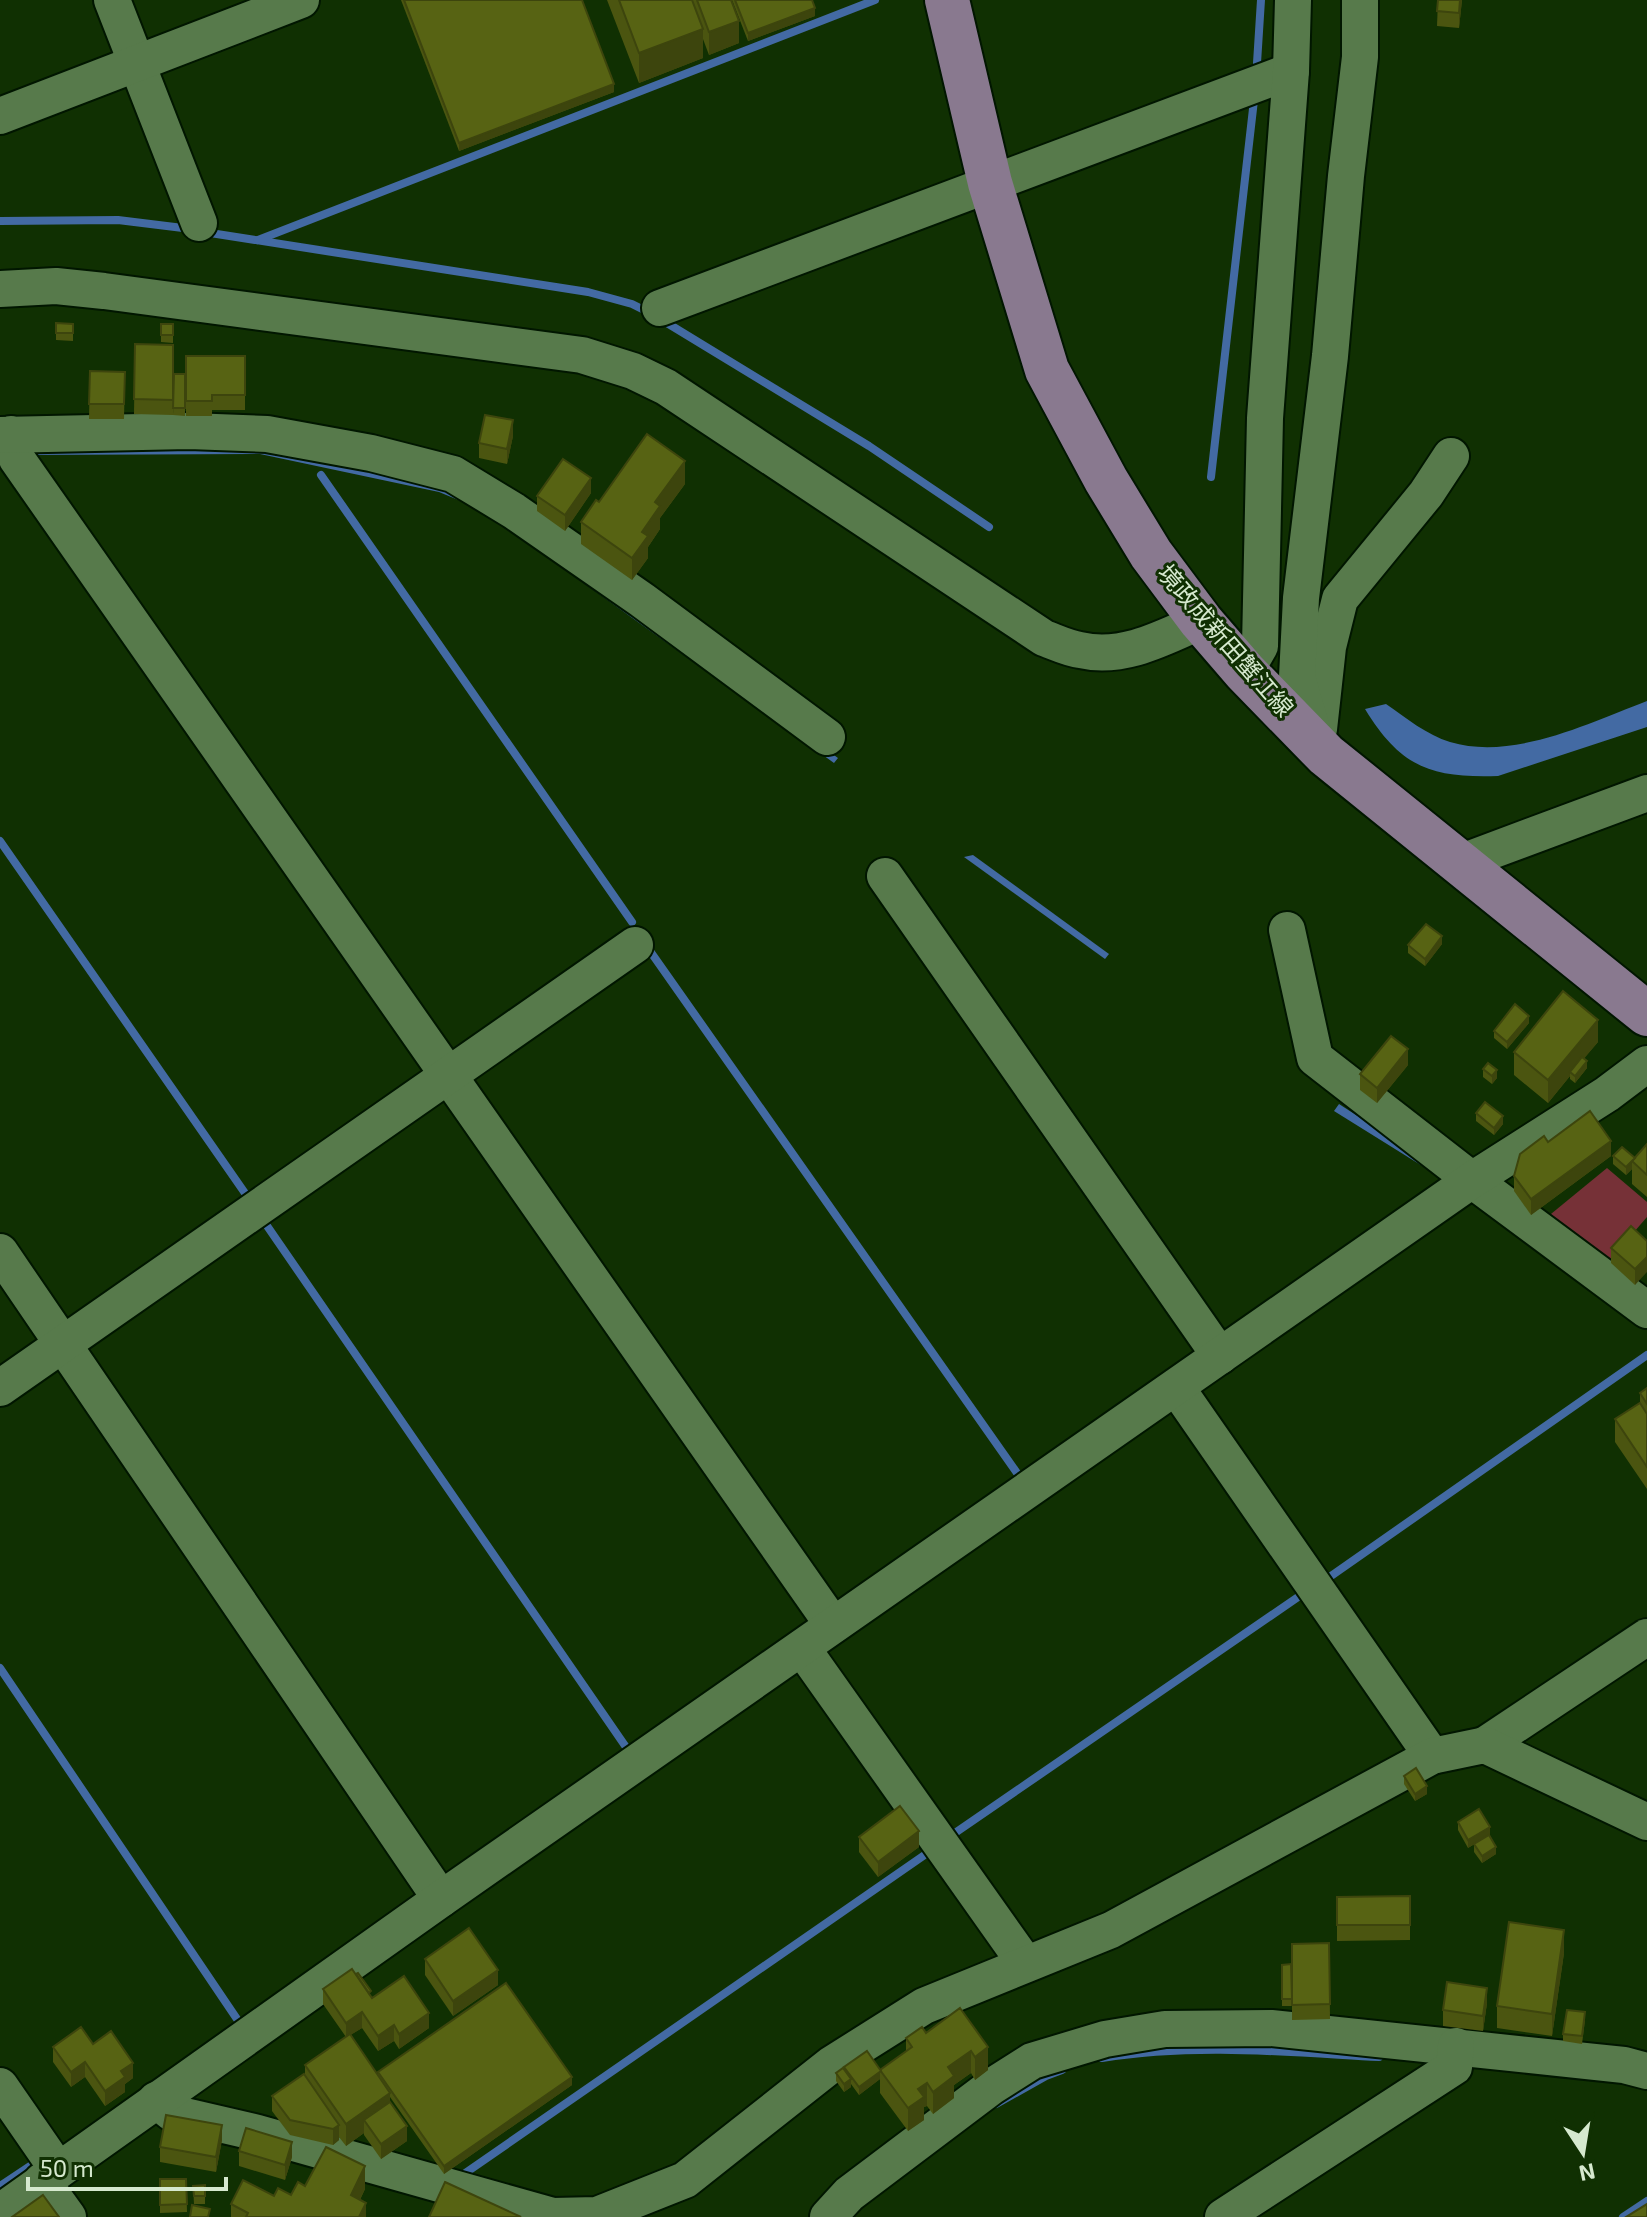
<svg xmlns="http://www.w3.org/2000/svg" width="1647" height="2217" font-family="'Exo 2','Noto Sans JP',sans-serif">
  <style>
    .green { fill: #763137 }
    .water { fill: #436aa3 }
    .lines { fill: none; stroke-linecap: round; stroke-linejoin: round }
    .stream { stroke: #436aa3; stroke-width: 8 }
    .minor-casing { stroke: #011600; stroke-width: 40 }
    .major-casing { stroke: #011600; stroke-width: 48 }
    .minor { stroke: #577a4b; stroke-width: 36 }
    .major { stroke: #89798f; stroke-width: 44 }
    .wall { fill: #4b5510 }
    .shaded-wall { fill: #3d450d }
    .building { fill: #576313; stroke: #3d450d; stroke-width: 2 }
    .labels { text-anchor: middle; stroke-width: 6; stroke-linejoin: round; paint-order: stroke }
    .street-label { font-size: 24px; fill: #d6e9cf; stroke: #103002 }
  </style>
  <rect width="100%" height="100%" fill="#103002"/>
  <polygon class="green" points="1607,1168 1647,1202 1647,1217 1602,1269 1540,1223"/>
  <g class="water">
    <polygon points="265,442 419,478 504,517 838,758 834,763 503,525 468,504 439,492 260,454 27,455 5,444"/>
    <path d="M 1647,701 L 1647,727 L 1498,776 C 1432,778 1401,768 1365,709 L 1386,704 C 1406,718 1427,735 1450,742 C 1513,761 1589,723 1647,701 Z"/>
    <polygon points="973,855 1109,954 1105,959 964,857"/>
    <polygon points="1339,1104 1455,1179 1448,1182 1334,1111"/>
  </g>
  <g class="lines">
    <g class="stream">
      <polyline points="1257,63 1261,0"/>
      <polyline points="0,221 118,220 191,229"/>
      <polyline points="204,232 588,292 632,304 650,313"/>
      <polyline points="258,240 875,0"/>
      <polyline points="662,320 869,446 989,527"/>
      <polyline points="321,475 632,922"/>
      <polyline points="1211,477 1254,100"/>
      <polyline points="0,841 247,1196"/>
      <polyline points="650,951 1017,1473"/>
      <polyline points="263,1220 628,1750"/>
      <polyline points="1331,1576 1647,1355"/>
      <polyline points="0,1668 239,2022"/>
      <polyline points="952,1835 1301,1595"/>
      <path d="M 1102,2058 C 1194,2043 1286,2052 1379,2057"/>
      <polyline points="996,2104 1046,2076 1062,2070"/>
      <polyline points="461,2176 926,1854"/>
      <polyline points="0,2186 30,2166"/>
      <polyline points="1623,2217 1647,2201"/>
    </g>
    <g class="minor-casing">
      <g id="minor">
        <polyline points="112,0 199,223"/>
        <polyline points="0,116 301,0"/>
        <path d="M 0,289 L 56,286 L 104,291 L 582,355 L 633,371 L 666,387 L 1044,638 C 1055,642 1067,648 1080,650 C 1123,660 1163,638 1201,621"/>
        <polyline points="660,308 1291,71"/>
        <polyline points="11,434 17,459 833,1625"/>
        <polyline points="0,435 189,431 267,434 371,453 453,474 514,511 642,600 827,737"/>
        <polyline points="1245,672 1260,646 1265,418 1291,71 1293,0"/>
        <polyline points="1319,729 1328,647 1340,599 1426,494 1451,456"/>
        <polyline points="1317,746 1297,677 1301,598 1330,356 1346,176 1360,57 1360,0"/>
        <polyline points="1459,863 1647,793"/>
        <polyline points="885,876 1220,1356"/>
        <polyline points="1287,930 1315,1058 1472,1180 1647,1310"/>
        <polyline points="0,1252 441,1899"/>
        <polyline points="1176,1387 1432,1756"/>
        <polyline points="0,1388 635,945"/>
        <polyline points="802,1648 1025,1963"/>
        <polyline points="1485,1745 1647,1637"/>
        <polyline points="0,2086 58,2170"/>
        <polyline points="156,2100 172,2113 258,2133 553,2216 597,2215 685,2180 832,2064 924,2006 1111,1930 1432,1756 1485,1745 1647,1822"/>
        <polyline points="42,2181 68,2217"/>
        <polyline points="0,2212 441,1899 1472,1180 1607,1094 1647,1064"/>
        <polyline points="828,2217 849,2194 991,2087 1032,2061 1105,2039 1165,2029 1271,2028 1624,2065 1647,2071"/>
        <polyline points="1223,2217 1454,2067 1456,2046"/>
      </g>
    </g>
    <g class="major-casing">
      <polyline id="major" points="947,0 990,183 1047,370 1106,480 1151,554 1201,621 1245,672 1326,755 1647,1014"/>
    </g>
    <use href="#minor" class="minor"/>
    <use href="#major" class="major"/>
  </g>
  <g class="wall">
    <polygon points="401,0 582,0 614,92 459,151"/>
    <polygon points="607,0 731,0 739,43 709,55 703,39 703,58 639,83"/>
    <polygon points="732,0 812,0 815,16 748,41"/>
    <polygon points="1438,0 1462,0 1459,28 1437,26"/>
    <polygon points="56,323 73,324 73,341 56,340"/>
    <polygon points="161,324 173,324 173,343 161,342"/>
    <polygon points="135,344 173,345 173,415 134,414"/>
    <polygon points="186,356 245,356 245,410 212,410 212,416 186,416"/>
    <polygon points="90,371 125,372 124,419 89,419"/>
    <polygon points="174,374 185,374 185,416 173,415"/>
    <polygon points="513,436 507,464 479,458 479,443"/>
    <polygon points="685,484 660,518 660,529 648,547 648,558 632,580 581,544 581,522 599,502"/>
    <polygon points="591,493 565,531 537,511 537,496"/>
    <polygon points="1442,944 1425,966 1408,953 1408,945"/>
    <polygon points="1529,1023 1507,1049 1494,1038 1494,1031"/>
    <polygon points="1598,1042 1584,1058 1587,1068 1575,1083 1570,1079 1570,1076 1548,1103 1514,1075 1514,1052"/>
    <polygon points="1408,1065 1377,1103 1360,1090 1360,1074"/>
    <polygon points="1483,1069 1497,1078 1492,1084 1483,1077"/>
    <polygon points="1476,1113 1503,1124 1494,1135 1476,1121"/>
    <polygon points="1548,1142 1611,1156 1531,1215 1514,1191 1514,1176"/>
    <polygon points="1647,1144 1647,1197 1632,1184 1632,1169 1626,1175 1613,1164 1613,1156 1635,1158"/>
    <polygon points="1647,1241 1635,1285 1611,1263 1611,1248"/>
    <polygon points="1647,1388 1647,1489 1615,1442 1615,1419 1640,1404 1640,1393"/>
    <polygon points="1404,1776 1427,1794 1415,1801 1404,1784"/>
    <polygon points="1458,1822 1490,1834 1489,1835 1496,1854 1482,1863 1474,1852 1474,1844 1478,1842 1468,1848 1458,1830"/>
    <polygon points="859,1837 919,1847 878,1877 859,1852"/>
    <polygon points="1410,1896 1410,1940 1337,1941 1337,1897"/>
    <polygon points="1329,1943 1330,2019 1292,2020 1292,1944"/>
    <polygon points="1564,1953 1552,2036 1497,2028 1497,2006"/>
    <polygon points="425,1959 498,1985 453,2016 425,1975"/>
    <polygon points="1291,1964 1292,2006 1282,2006 1282,1965"/>
    <polygon points="323,1989 371,1996 429,2028 399,2049 394,2041 378,2051 362,2028 350,2035 378,2075 378,2072 572,2085 444,2174 390,2097 390,2102 407,2141 381,2159 364,2135 364,2133 346,2146 339,2137 339,2140 333,2145 290,2135 272,2111 272,2096 305,2076 305,2065 346,2037 323,2004"/>
    <polygon points="1487,2003 1483,2031 1443,2026 1443,2010"/>
    <polygon points="960,2008 988,2070 975,2080 971,2073 954,2085 954,2098 933,2114 927,2106 924,2107 924,2120 908,2131 880,2093 880,2079 859,2095 851,2084 851,2087 844,2092 836,2081 836,2073 844,2070 844,2067 881,2070 906,2052 906,2038 926,2033"/>
    <polygon points="1585,2020 1582,2044 1563,2041 1563,2034"/>
    <polygon points="93,2044 133,2078 125,2084 125,2092 105,2106 85,2077 71,2087 53,2062 53,2047"/>
    <polygon points="222,2140 216,2172 160,2162 160,2147"/>
    <polygon points="239,2151 292,2157 285,2180 239,2166"/>
    <polygon points="160,2179 186,2179 187,2212 160,2213"/>
    <polygon points="205,2185 205,2204 194,2204 193,2186"/>
    <polygon points="305,2186 365,2189 360,2200 366,2217 231,2217 231,2204 274,2196 291,2195"/>
  </g>
  <g class="shaded-wall">
    <polygon points="1460,0 1462,0 1459,28 1459,13"/>
    <polygon points="815,8 815,16 748,41 748,33"/>
    <polygon points="739,21 739,43 709,55 709,32"/>
    <polygon points="703,29 703,58 639,83 639,53"/>
    <polygon points="614,84 614,92 459,151 459,143"/>
    <polygon points="513,420 513,436 507,464 507,449"/>
    <polygon points="685,461 685,484 660,518 660,529 648,547 648,558 632,580 632,558 655,502"/>
    <polygon points="591,478 591,493 565,531 565,515"/>
    <polygon points="1442,936 1442,944 1425,966 1425,959"/>
    <polygon points="1529,1016 1529,1023 1507,1049 1507,1042"/>
    <polygon points="1598,1020 1598,1042 1572,1073 1570,1072 1570,1076 1548,1103 1548,1080"/>
    <polygon points="1408,1049 1408,1065 1377,1103 1377,1088"/>
    <polygon points="1587,1061 1587,1068 1575,1083 1575,1076"/>
    <polygon points="1497,1070 1497,1078 1492,1084 1492,1076"/>
    <polygon points="1503,1116 1503,1124 1494,1135 1494,1128"/>
    <polygon points="1611,1141 1611,1156 1531,1215 1531,1199"/>
    <polygon points="1632,1161 1632,1169 1626,1175 1626,1167"/>
    <polygon points="1647,1257 1647,1272 1635,1285 1635,1269"/>
    <polygon points="1427,1786 1427,1794 1415,1801 1415,1794"/>
    <polygon points="1490,1827 1490,1834 1468,1848 1468,1840"/>
    <polygon points="919,1831 919,1847 878,1877 878,1862"/>
    <polygon points="1496,1847 1496,1854 1482,1863 1482,1856"/>
    <polygon points="1564,1930 1564,1953 1552,2036 1552,2014"/>
    <polygon points="498,1970 498,1985 453,2016 453,2001"/>
    <polygon points="1487,1988 1487,2003 1483,2031 1483,2016"/>
    <polygon points="362,2012 362,2028 346,2038 346,2023"/>
    <polygon points="429,2013 429,2028 399,2049 399,2034"/>
    <polygon points="394,2025 394,2041 378,2051 378,2036"/>
    <polygon points="988,2047 988,2070 975,2080 975,2057"/>
    <polygon points="971,2051 971,2073 954,2085 954,2098 933,2114 933,2092 948,2067"/>
    <polygon points="85,2062 85,2077 71,2087 71,2072"/>
    <polygon points="133,2063 133,2078 125,2084 125,2092 105,2106 105,2091 121,2071"/>
    <polygon points="880,2072 880,2079 859,2095 859,2087"/>
    <polygon points="572,2077 572,2085 444,2174 444,2166"/>
    <polygon points="851,2079 851,2087 844,2092 844,2084"/>
    <polygon points="927,2083 927,2106 924,2107 924,2120 908,2131 908,2108 918,2089"/>
    <polygon points="390,2093 390,2115 364,2120 364,2133 346,2146 346,2124"/>
    <polygon points="222,2125 222,2140 216,2172 216,2157"/>
    <polygon points="339,2125 339,2140 333,2145 333,2129"/>
    <polygon points="407,2126 407,2141 381,2159 381,2144"/>
    <polygon points="292,2142 292,2157 285,2180 285,2165"/>
    <polygon points="365,2166 365,2189 351,2217 351,2195"/>
    <polygon points="366,2203 366,2217 359,2217"/>
  </g>
  <g class="building">
    <polygon points="404,0 582,0 614,84 459,143"/>
    <polygon points="619,0 692,0 703,29 639,53"/>
    <polygon points="697,0 731,0 739,21 709,32"/>
    <polygon points="735,0 812,0 815,8 748,33"/>
    <polygon points="1438,0 1460,0 1459,13 1437,11"/>
    <polygon points="56,323 73,324 73,333 56,333"/>
    <rect x="161" y="324" width="12" height="11"/>
    <polygon points="135,344 173,345 173,400 134,399"/>
    <polygon points="186,356 245,356 245,395 212,395 212,401 186,401"/>
    <polygon points="90,371 125,372 124,404 89,404"/>
    <polygon points="174,374 185,374 185,408 173,408"/>
    <polygon points="485,415 513,420 507,449 479,443"/>
    <polygon points="647,434 685,461 655,502 660,506 642,532 648,536 632,558 581,522 596,500 599,502"/>
    <polygon points="563,459 591,478 565,515 537,496"/>
    <polygon points="1426,924 1442,936 1425,959 1408,945"/>
    <polygon points="1563,991 1598,1020 1548,1080 1514,1052"/>
    <polygon points="1515,1004 1529,1016 1507,1042 1494,1031"/>
    <polygon points="1391,1036 1408,1049 1377,1088 1360,1074"/>
    <polygon points="1582,1057 1587,1061 1575,1076 1570,1072"/>
    <polygon points="1488,1063 1497,1070 1492,1076 1483,1069"/>
    <polygon points="1485,1102 1503,1116 1494,1128 1476,1113"/>
    <polygon points="1590,1111 1611,1141 1531,1199 1514,1176 1520,1154 1544,1136 1548,1142"/>
    <polygon points="1647,1144 1647,1175 1632,1161"/>
    <polygon points="1622,1147 1635,1158 1626,1167 1613,1156"/>
    <polygon points="1631,1226 1647,1241 1647,1257 1635,1269 1611,1248"/>
    <polygon points="1647,1388 1647,1404 1640,1393"/>
    <polygon points="1640,1403 1647,1414 1647,1467 1615,1419"/>
    <polygon points="1416,1768 1427,1786 1415,1794 1404,1776"/>
    <polygon points="900,1806 919,1831 878,1862 859,1837"/>
    <polygon points="1479,1809 1490,1827 1468,1840 1458,1822"/>
    <polygon points="1489,1835 1496,1847 1482,1856 1474,1844"/>
    <polygon points="1410,1896 1410,1925 1337,1925 1337,1897"/>
    <polygon points="1509,1922 1564,1930 1552,2014 1497,2006"/>
    <polygon points="469,1928 498,1970 453,2001 425,1959"/>
    <polygon points="1329,1943 1330,2004 1292,2005 1292,1944"/>
    <polygon points="1291,1964 1292,1999 1282,1999 1282,1965"/>
    <polygon points="352,1969 372,1998 404,1976 429,2013 399,2034 394,2025 378,2036 362,2012 346,2023 323,1989"/>
    <polygon points="358,1973 371,1991 369,1993 356,1974"/>
    <polygon points="1447,1982 1487,1988 1483,2016 1443,2010"/>
    <polygon points="506,1983 572,2077 444,2166 378,2072"/>
    <polygon points="960,2008 988,2047 975,2057 971,2051 948,2067 954,2076 933,2092 927,2083 918,2089 924,2097 908,2108 880,2070 912,2047 906,2038 922,2027 926,2033"/>
    <polygon points="1567,2010 1585,2012 1582,2036 1563,2034"/>
    <polygon points="81,2027 93,2044 111,2031 133,2063 121,2071 125,2077 105,2091 85,2062 71,2072 53,2047"/>
    <polygon points="350,2034 390,2093 346,2124 305,2065"/>
    <polygon points="867,2051 881,2071 859,2087 844,2067"/>
    <polygon points="843,2068 851,2079 844,2084 836,2073"/>
    <polygon points="304,2074 339,2125 333,2129 290,2120 272,2096"/>
    <polygon points="390,2102 407,2126 381,2144 364,2120"/>
    <polygon points="166,2115 222,2125 216,2157 160,2147"/>
    <polygon points="246,2128 292,2142 285,2165 239,2151"/>
    <polygon points="326,2147 365,2166 351,2195 366,2203 359,2217 246,2217 248,2213 231,2204 243,2180 274,2196 278,2188 291,2195 298,2182 305,2186"/>
    <polygon points="160,2179 186,2179 187,2204 160,2205"/>
    <polygon points="445,2182 521,2217 429,2217"/>
    <polygon points="205,2185 205,2196 194,2196 193,2186"/>
    <polygon points="43,2195 59,2217 12,2217"/>
    <polygon points="1647,2204 1647,2217 1626,2217"/>
    <polygon points="192,2205 210,2209 208,2217 190,2217"/>
  </g>
  <g class="labels">
    <g class="street-label">
      <text transform="translate(1225 641) rotate(49)" y="8">境政成新田蟹江線</text>
    </g>
  </g>
  <g transform="translate(1583 2153) rotate(168)" stroke="#103002" stroke-width="6" paint-order="stroke">
  <path d="M0-6L14 30L0 20L-14 30Z" fill="#d6e9cf"/>
  <text y="-12" font-size="22" font-weight="bold" text-anchor="middle" fill="#d6e9cf">N</text>
  </g>
  <path d="M28 2177v12h198v-12" fill="none" stroke="#d6e9cf" stroke-width="4"/>
  <text x="40" y="2177" font-size="24" fill="#d6e9cf" stroke="#103002" stroke-width="6" paint-order="stroke">50 m</text>
</svg>
